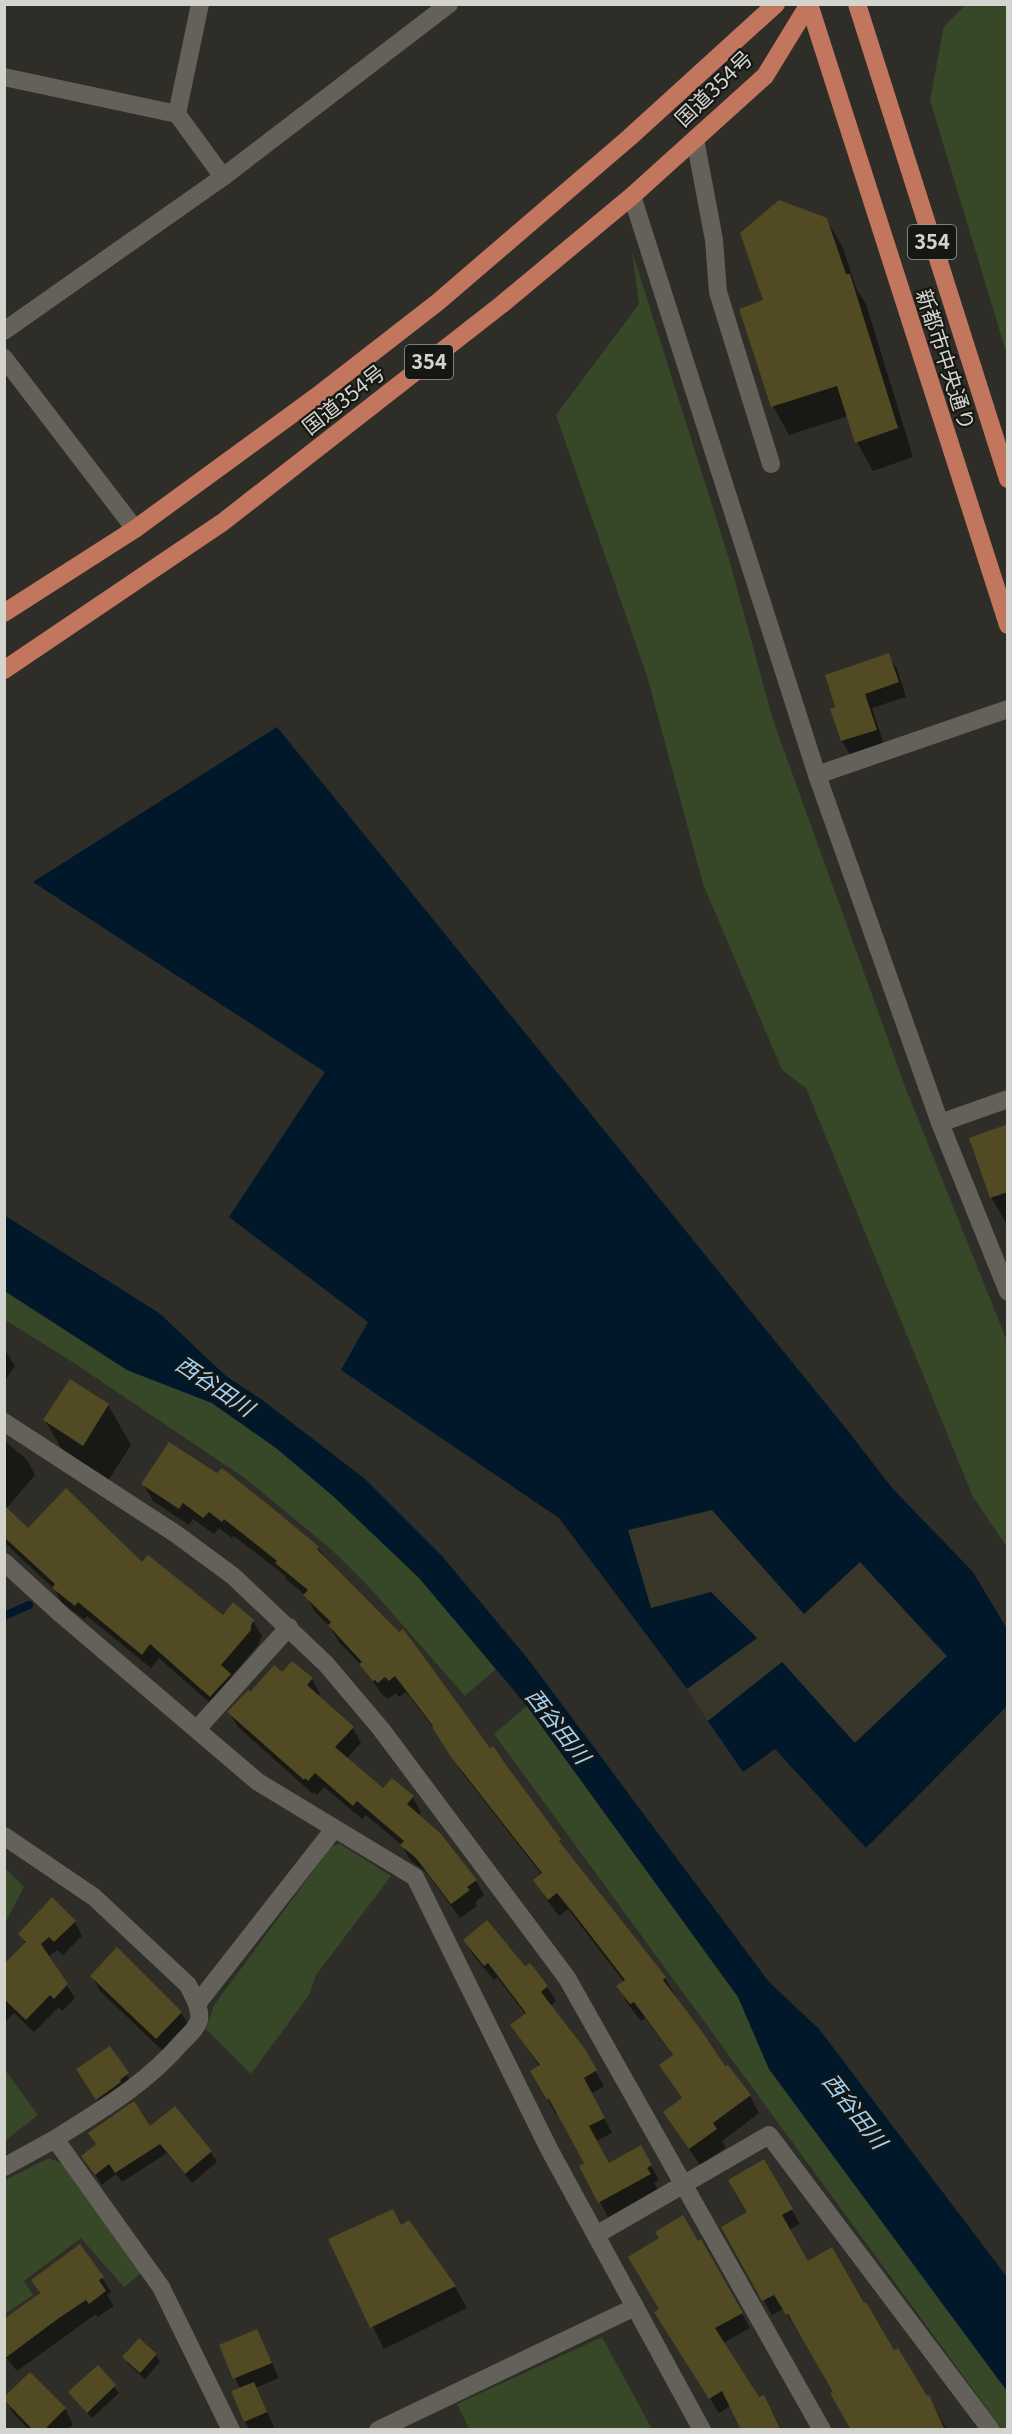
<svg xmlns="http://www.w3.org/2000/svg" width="1012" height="2434" font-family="Georgia,'Noto Sans JP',serif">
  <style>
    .built { fill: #39372a }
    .green { fill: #364828 }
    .water { fill: #001829 }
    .shadow { fill: #0007 }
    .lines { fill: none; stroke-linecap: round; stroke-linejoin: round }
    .stream { stroke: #001829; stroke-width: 8 }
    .building { fill: #514a22 }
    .minor { stroke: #63615a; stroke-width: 18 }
    .highway { stroke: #c3765e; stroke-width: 18 }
    .labels { text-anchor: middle; stroke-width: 4.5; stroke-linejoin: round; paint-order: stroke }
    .shield { fill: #161613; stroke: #9b9b97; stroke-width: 1.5 }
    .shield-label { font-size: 20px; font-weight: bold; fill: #d4d4cf }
    .street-label { font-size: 21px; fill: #d4d4cf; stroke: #161613 }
    .water-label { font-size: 22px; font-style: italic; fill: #a3d4f7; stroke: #161613 }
  </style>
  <rect width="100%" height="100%" fill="#2e2d27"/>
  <polygon class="built" points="712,1510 804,1614 860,1562 947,1657 854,1743 782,1662 708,1721 687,1689 757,1638 651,1608 628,1530"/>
  <g class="green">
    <polygon points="965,5 1007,5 1007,355 930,100 944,26"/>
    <polygon points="632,251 729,559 773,720 906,1089 1007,1341 1007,1547 973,1497 806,1088 782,1070 703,884 647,676 556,415 639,304"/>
    <polygon points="4,1291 127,1370 212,1403 276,1448 333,1496 419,1577 496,1669 465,1696 370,1588 332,1550 246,1479 74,1363 5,1320"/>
    <polygon points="527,1706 738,1997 769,2069 1007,2391 1007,2429 1002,2429 494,1734"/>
    <polygon points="340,1844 391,1876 316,1975 309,1995 251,2074 206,2029 214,2005 332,1846"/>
    <polygon points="5,1868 24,1887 5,1923"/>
    <polygon points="5,2070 38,2115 5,2141"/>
    <polygon points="49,2158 61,2163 141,2273 124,2287 81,2238 24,2281 33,2295 5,2314 5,2180"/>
    <polygon points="602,2337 652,2429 469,2429 457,2404"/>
  </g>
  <g class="water">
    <polygon points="277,727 848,1431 892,1488 973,1572 1007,1629 1007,1706 866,1848 775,1749 743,1772 708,1721 782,1662 855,1743 947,1656 860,1562 804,1614 712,1510 628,1530 651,1608 711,1592 757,1638 687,1689 559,1518 341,1370 368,1322 229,1217 325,1072 33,882"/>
    <polygon points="4,1215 159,1313 226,1376 261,1399 365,1479 442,1556 528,1659 769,1982 819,2029 1007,2277 1007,2391 769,2069 738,1997 527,1706 419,1578 333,1496 276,1448 212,1403 127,1370 5,1291"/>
  </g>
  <g class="shadow">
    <polygon points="826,219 843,248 856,288 866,304 913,457 873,471 857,442 848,416 789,435 773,406"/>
    <polygon points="888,655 897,669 906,697 872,708 884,745 850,755 842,741 832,710"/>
    <polygon points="1008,1126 1008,1226 991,1197"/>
    <polygon points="4,1348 15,1366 4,1382"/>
    <polygon points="71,1381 108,1405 131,1445 106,1484 68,1460 45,1420"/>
    <polygon points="6,1442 27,1460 35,1475 6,1509 28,1530 142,1564 223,1617 234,1604 253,1621 262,1636 258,1645 231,1677 238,1690 219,1711 159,1658 151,1668 87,1616 84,1619 62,1603 54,1589 4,1542"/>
    <polygon points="143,1484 318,1548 505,1765 569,1855 665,1978 675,1995 673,1996 725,2069 750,2096 759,2113 722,2141 726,2147 700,2165 665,2113 683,2100 661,2065 674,2057 645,2018 641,2021 628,2004 618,1987 624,1982 568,1909 559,1916 545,1897 535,1880 542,1875 463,1774 435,1730 406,1692 399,1697 396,1693 388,1699 385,1696 384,1697 363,1667 339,1642 331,1628 315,1612 306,1596 287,1580 284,1575 234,1536 232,1538 219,1528 214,1534 193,1519 189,1525 153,1501"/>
    <polygon points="282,1674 312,1679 320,1694 318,1697 353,1728 361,1743 346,1759 383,1790 412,1797 421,1812 418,1816 440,1835 476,1881 484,1895 475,1902 477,1906 460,1918 426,1872 410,1860 402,1845 366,1815 362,1819 324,1787 317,1795 314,1792 313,1794 238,1727 229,1712 251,1694"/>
    <polygon points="75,1922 82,1936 63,1955 57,1950 48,1957 75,1998 62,2011 59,2007 34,2032 14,2013 4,2023 4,1966 26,1944 20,1934"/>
    <polygon points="465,1940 525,1968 547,1987 556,2001 550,2006 583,2050 604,2086 591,2094 612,2133 596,2141 609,2165 640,2147 659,2180 654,2183 658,2190 608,2217 581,2167 586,2164 558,2113 556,2114 532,2071 540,2067 512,2025 526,2015 497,1977 494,1980 473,1955"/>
    <polygon points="92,1976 181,2013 190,2027 165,2053 100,1991"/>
    <polygon points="110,2048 136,2089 106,2113 86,2084"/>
    <polygon points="150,2128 211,2152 217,2162 192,2183 167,2153 122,2182 116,2174 102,2185 83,2156"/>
    <polygon points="763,2161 800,2224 789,2230 807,2263 893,2352 926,2398 929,2397 947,2430 865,2430 783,2309 772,2315 723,2228 749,2212"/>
    <polygon points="409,2222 455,2287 467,2308 384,2349 330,2240 401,2227"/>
    <polygon points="701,2241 750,2328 723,2343 758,2399 763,2396 782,2430 743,2430 730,2406 719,2413 665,2327 660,2310 697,2243"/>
    <polygon points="102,2278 111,2292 107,2295 114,2306 98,2317 96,2314 17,2371 4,2355 40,2294 33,2281"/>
    <polygon points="257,2331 279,2378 255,2388 274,2427 269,2430 250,2430 245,2422 233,2392 240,2389 221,2346"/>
    <polygon points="139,2340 156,2355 160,2362 145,2379 128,2364 124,2357"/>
    <polygon points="98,2367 119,2393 92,2418 70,2393"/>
    <polygon points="30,2374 65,2409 73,2424 68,2430 29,2430 13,2413 5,2399"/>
  </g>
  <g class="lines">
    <polyline class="stream" points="4,1616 29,1605"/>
  </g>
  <g class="building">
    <polygon points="779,200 827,218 846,274 850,274 898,428 855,443 837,386 771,407 739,309 763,300 740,233"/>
    <polygon points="889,653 899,682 865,694 877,730 841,741 830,709 835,707 825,675"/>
    <polygon points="1008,1124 1008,1192 990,1198 969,1138"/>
    <polygon points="70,1379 109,1404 83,1446 43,1420"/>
    <polygon points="169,1442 217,1473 222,1468 270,1506 319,1547 317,1549 399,1632 403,1629 421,1653 490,1748 493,1746 506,1765 561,1839 559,1841 666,1977 663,1980 701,2030 725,2066 728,2065 751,2095 713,2123 717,2129 689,2149 663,2112 682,2098 659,2065 673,2055 634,2002 630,2004 616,1986 625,1980 578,1919 557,1893 548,1900 533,1880 542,1873 451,1757 432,1727 433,1726 395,1676 389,1681 385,1677 378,1683 375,1680 373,1681 359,1664 362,1662 328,1625 331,1622 303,1595 308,1590 275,1563 277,1561 224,1519 222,1522 209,1512 203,1518 183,1503 179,1509 141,1484"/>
    <polygon points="66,1488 142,1562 148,1555 223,1615 233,1602 254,1620 251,1625 251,1630 221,1665 231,1674 210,1697 150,1644 142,1655 78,1602 75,1606 52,1588 55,1584 4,1537 4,1505 28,1528"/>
    <polygon points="292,1661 313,1678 307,1685 354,1727 335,1747 383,1788 392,1778 414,1796 407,1804 441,1834 477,1880 467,1887 470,1890 451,1904 416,1858 400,1845 404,1841 357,1801 353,1806 315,1773 308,1781 305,1778 304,1780 227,1712 248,1690 250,1692 274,1665 282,1672"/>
    <polygon points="52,1897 76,1921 54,1942 49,1937 41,1944 68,1984 54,1999 50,1995 26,2020 4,1999 4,1964 26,1942 18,1934"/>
    <polygon points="487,1920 525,1966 530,1963 548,1986 541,1992 585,2049 597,2070 584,2078 605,2118 589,2126 609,2163 641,2145 652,2165 647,2168 651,2174 598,2203 579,2166 584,2163 549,2099 547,2100 530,2071 540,2065 510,2025 526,2013 488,1963 484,1966 463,1940"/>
    <polygon points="117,1947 182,2012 156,2039 90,1976"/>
    <polygon points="110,2046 129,2073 120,2080 121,2082 96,2100 76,2069"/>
    <polygon points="134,2101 150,2126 175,2106 212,2151 185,2174 160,2144 115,2173 109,2164 95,2175 81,2156 96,2144 88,2133"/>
    <polygon points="764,2159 793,2209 782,2215 808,2261 832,2247 864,2303 866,2302 894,2350 898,2348 927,2396 929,2395 945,2430 851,2430 830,2393 833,2392 788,2314 786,2315 774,2295 762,2301 721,2227 747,2212 728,2180"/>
    <polygon points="393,2209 401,2225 409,2220 456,2286 370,2328 328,2239"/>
    <polygon points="683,2215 698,2241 701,2239 743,2313 715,2328 759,2397 764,2395 781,2430 741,2430 722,2391 709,2399 654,2312 659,2309 628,2257 659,2238 655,2232"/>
    <polygon points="80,2244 104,2277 99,2280 106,2291 89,2304 86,2300 59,2318 4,2359 4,2319 40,2293 31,2280"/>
    <polygon points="257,2329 272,2363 233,2379 219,2345"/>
    <polygon points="139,2338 157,2354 140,2373 122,2357"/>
    <polygon points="98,2365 116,2385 87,2413 68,2392"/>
    <polygon points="30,2372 66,2408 44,2430 33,2430 4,2400 4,2397"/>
    <polygon points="254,2382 267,2412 244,2422 231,2391"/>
  </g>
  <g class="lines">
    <g class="minor">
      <polyline points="4,77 177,114 200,4"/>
      <polyline points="177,114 223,177"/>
      <polyline points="695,139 714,240 718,292 771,464"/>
      <polyline points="632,196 817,775 940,1123 1008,1292"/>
      <polyline points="4,331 223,177 449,4"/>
      <polyline points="4,358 135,529"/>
      <polyline points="817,775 1008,709"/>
      <polyline points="940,1123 1008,1099"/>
      <polyline points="4,1422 176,1534 233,1576 326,1664 381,1729 567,1978 822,2430"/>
      <polyline points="4,1562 62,1615 258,1782 415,1877 549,2149 702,2430"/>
      <polyline points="197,1729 289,1627"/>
      <path d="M 4,1836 L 94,1897 L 188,1985 C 193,1996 201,2008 199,2020 C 197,2028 188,2036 182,2042 C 146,2084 101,2110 55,2139"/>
      <polyline points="197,2004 334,1829"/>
      <polyline points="4,2167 55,2139 161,2287 231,2430"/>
      <polyline points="596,2235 769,2135 991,2430"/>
      <polyline points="378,2430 635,2307"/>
    </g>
    <g class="highway">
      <polyline points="809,4 1008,625"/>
      <polyline points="857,4 1008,479"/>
      <polyline points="4,613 135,529 317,396 438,302 630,137 776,4"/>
      <polyline points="4,670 223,522 501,305 632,196 765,76 809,4"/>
    </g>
  </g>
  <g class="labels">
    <g class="shield">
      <rect x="908" y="225" width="48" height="34" rx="4.5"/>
      <rect x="405" y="345" width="48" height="34" rx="4.5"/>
    </g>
    <g class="shield-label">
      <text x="932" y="249">354</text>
      <text x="429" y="369">354</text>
    </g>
    <g class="street-label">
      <text transform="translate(714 89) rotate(-44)" y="7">国道354号</text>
      <text transform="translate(945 360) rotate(72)" y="7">新都市中央通り</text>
      <text transform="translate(344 400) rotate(-38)" y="7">国道354号</text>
    </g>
    <g class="water-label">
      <text transform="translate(215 1386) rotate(34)" y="8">西谷田川</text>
      <text transform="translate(558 1726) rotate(52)" y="8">西谷田川</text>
      <text transform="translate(855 2111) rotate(52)" y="8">西谷田川</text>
    </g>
  </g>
  <rect width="1012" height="2434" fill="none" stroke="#d4d4cf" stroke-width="12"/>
</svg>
